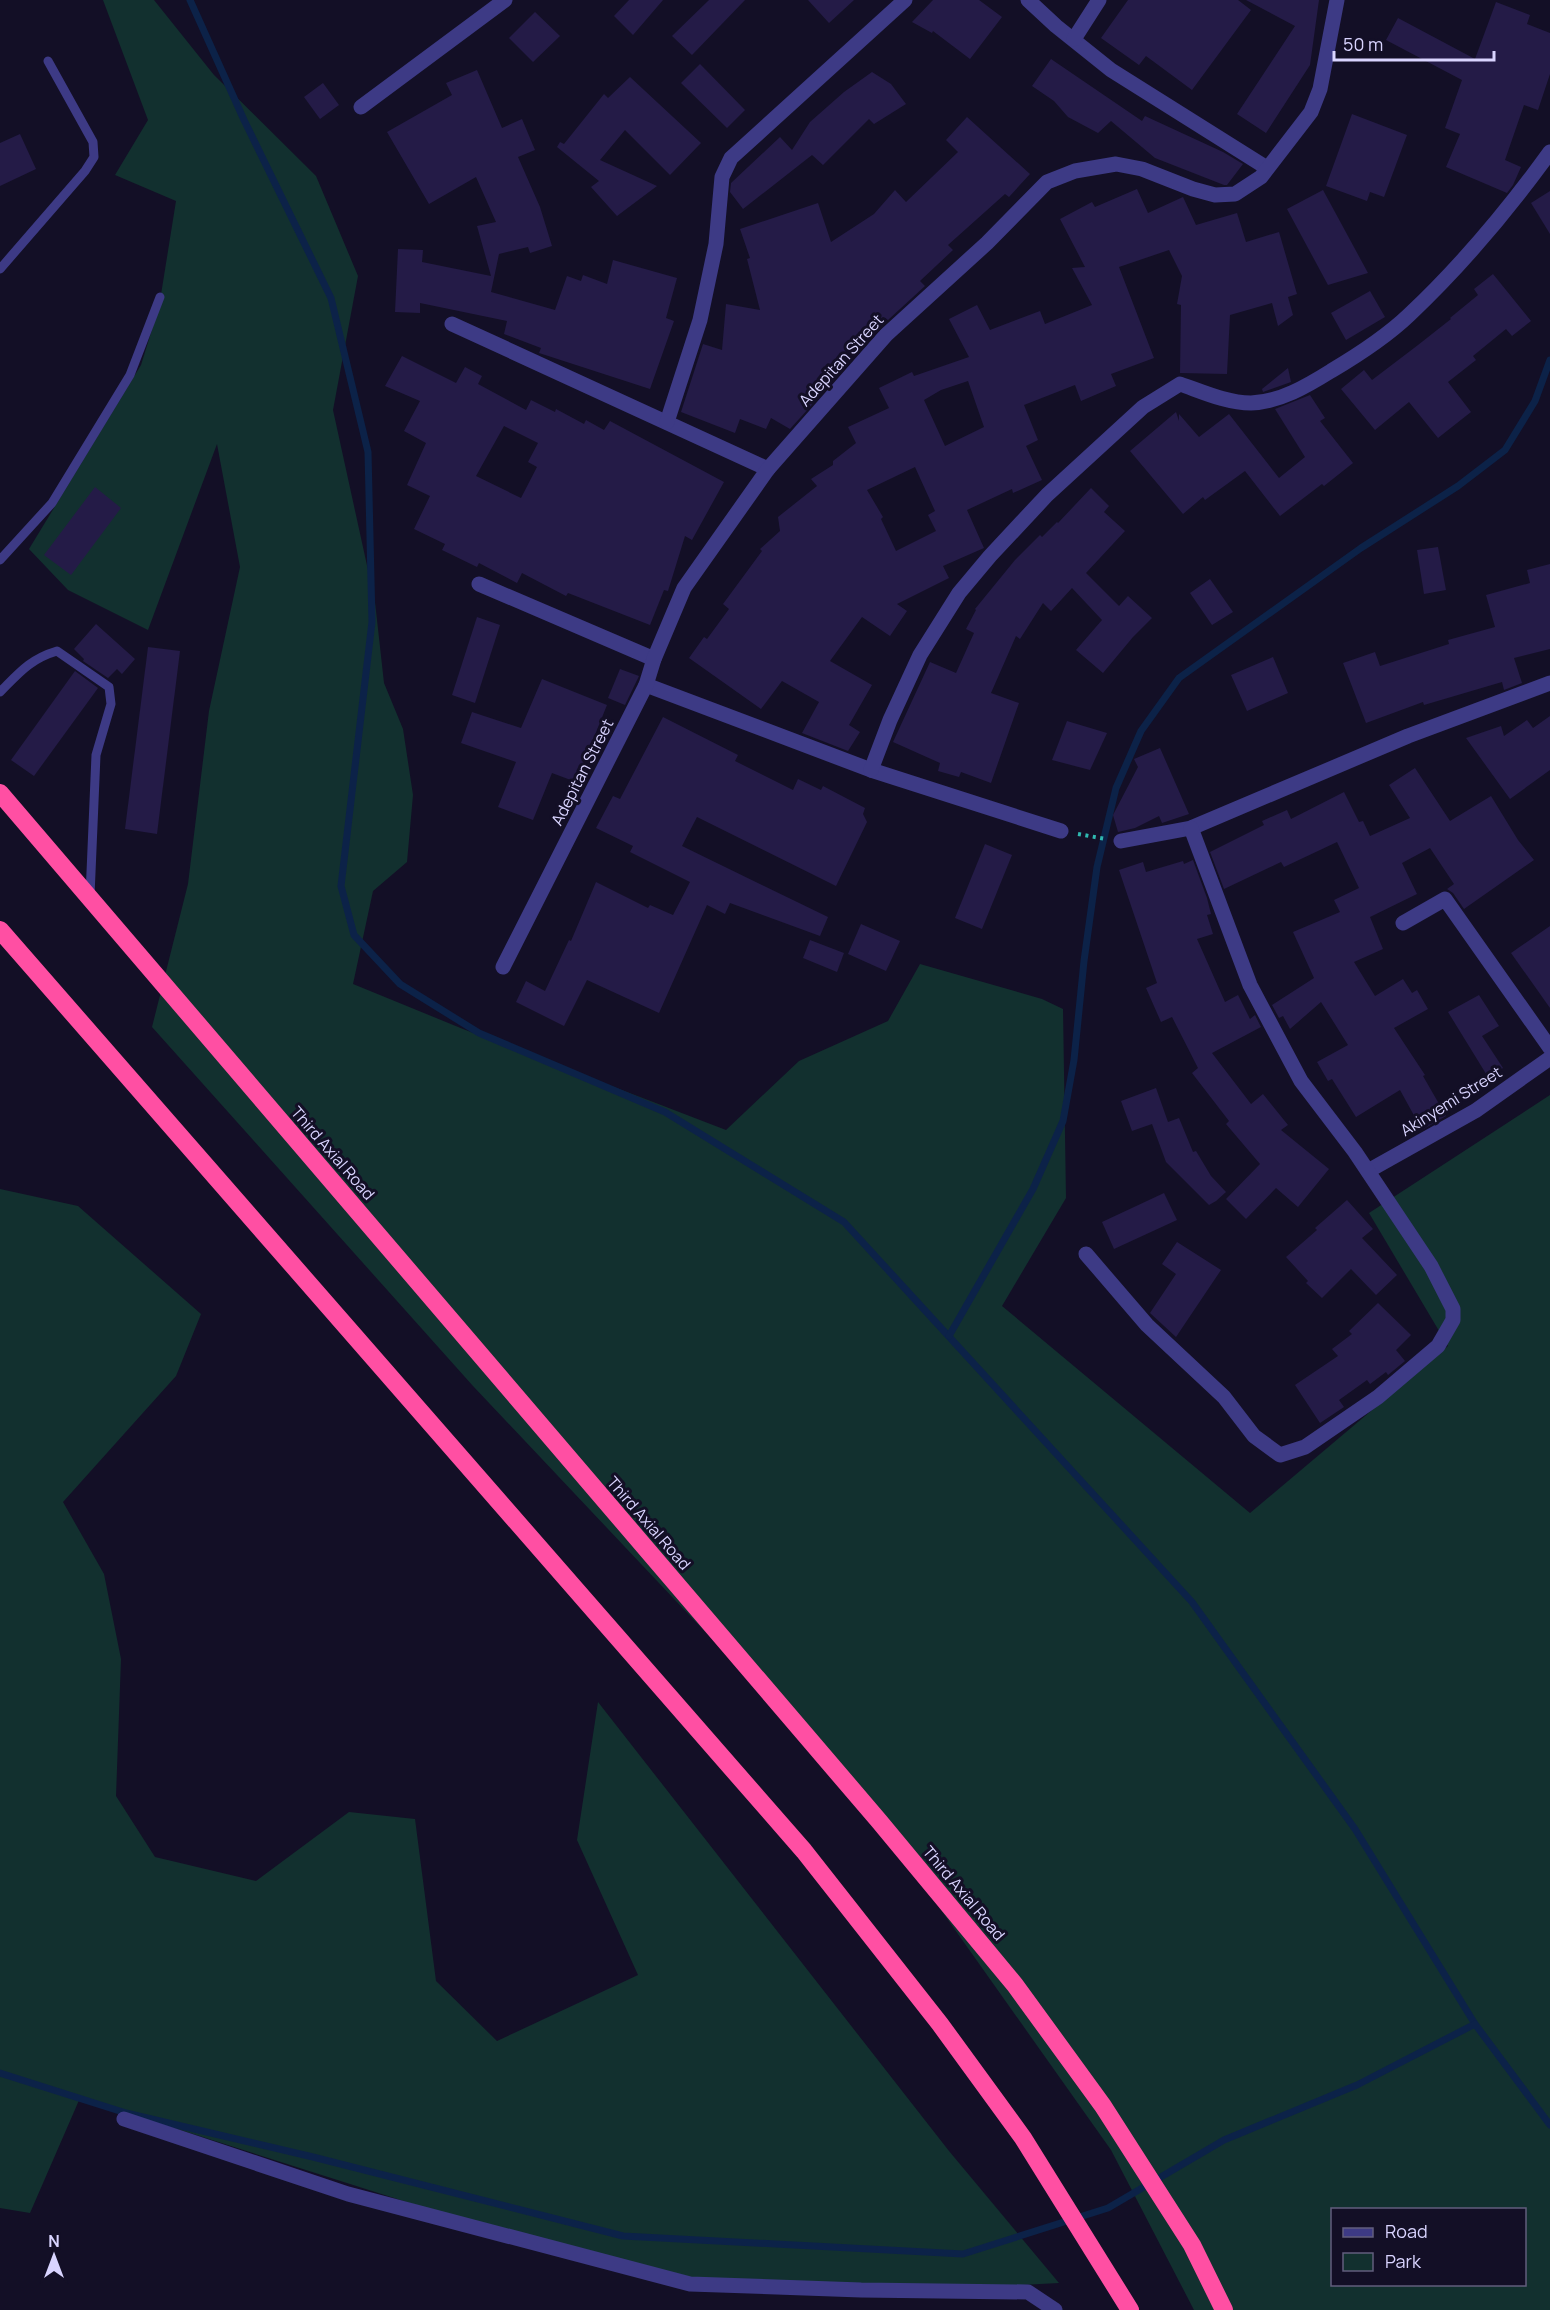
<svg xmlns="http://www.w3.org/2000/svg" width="1550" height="2310" font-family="Manrope,sans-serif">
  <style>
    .green { fill: #12302f; fill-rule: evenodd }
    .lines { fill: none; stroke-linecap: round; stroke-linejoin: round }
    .stream { stroke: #0c2248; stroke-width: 7 }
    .building { fill: #241b47; fill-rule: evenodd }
    .path { stroke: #2fb8b0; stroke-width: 4; stroke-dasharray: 3 4.5; stroke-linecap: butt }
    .lane { stroke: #3d3a85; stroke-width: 9 }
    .street { stroke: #3d3a85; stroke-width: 15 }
    .highway { stroke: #ff4fa3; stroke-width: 18 }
    .labels { text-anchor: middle; stroke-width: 6; stroke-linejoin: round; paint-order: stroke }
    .street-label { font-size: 16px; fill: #d9d4ff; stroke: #130f26 }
  </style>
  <rect width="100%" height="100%" fill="#130f26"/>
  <g class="green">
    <path d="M 103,0 L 154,0 L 214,75 L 316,176 L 358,276 L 333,410 L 375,602 L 384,683 L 403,729 L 413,795 L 407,862 L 373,891 L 353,984 L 463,1029 L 726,1130 L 799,1061 L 888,1021 L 920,964 L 1042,999 L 1063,1009 L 1066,1198 L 1002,1306 L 1250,1513 L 1448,1346 L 1369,1213 L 1550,1095 L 1550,2310 L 1194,2310 L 1111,2150 L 861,1797 L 473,1386 L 152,1027 L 188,884 L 209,711 L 240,567 L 217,444 L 148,630 L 68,590 L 29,549 L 141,365 L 159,307 L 176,201 L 115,175 L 148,120 ZM 1332,2210 L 1524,2210 L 1524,2284 L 1332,2284 Z"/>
    <polygon points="0,1189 78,1206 201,1314 176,1376 63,1502 104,1574 121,1659 116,1796 155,1857 256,1881 349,1812 415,1819 436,1981 497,2041 638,1975 577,1840 598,1702 949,2151 1059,2283 943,2289 700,2281 435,2211 80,2098 30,2213 0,2208"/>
  </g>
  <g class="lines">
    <g class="stream">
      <polyline points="190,0 244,120 331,298 368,452 372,622 341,886 354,935 400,984 479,1033 665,1112 844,1222 1192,1602 1355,1829 1475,2024"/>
      <polyline points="949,1336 1033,1189 1063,1121 1074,1060 1084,961 1097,867 1116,788 1141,731 1179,678 1361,548 1458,486 1505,450 1535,401 1550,360"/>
      <polyline points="0,2073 126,2113 313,2157 623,2236 963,2254 1108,2208 1224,2140 1357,2085 1475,2024 1550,2125"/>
    </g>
  </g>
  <g class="building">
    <polygon points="629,0 663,0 633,35 614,16"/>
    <polygon points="709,0 745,0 692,55 672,36"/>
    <polygon points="808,0 854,0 829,23"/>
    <polygon points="933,0 979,0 1002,17 970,59 933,31 932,33 912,22"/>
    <polygon points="1128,0 1238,0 1251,10 1192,90 1146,56 1139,65 1101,38"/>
    <polygon points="1246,0 1319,0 1310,65 1266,133 1237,114 1295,26"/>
    <polygon points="1496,2 1530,15 1527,24 1550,33 1550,74 1538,110 1524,105 1505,160 1521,167 1513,185 1507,193 1446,167 1460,134 1445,128 1462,80 1386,40 1398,18 1475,59"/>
    <polygon points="535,12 560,36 533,62 509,38"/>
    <polygon points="1051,59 1142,121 1145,116 1223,152 1243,164 1227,185 1224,185 1155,158 1111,121 1098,133 1068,117 1054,101 1032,86"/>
    <polygon points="700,64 745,110 727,128 681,83"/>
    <polygon points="477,70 502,128 522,119 535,150 518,157 540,207 552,246 530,253 528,247 499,254 491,292 555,310 567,276 581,281 583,275 607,284 613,260 677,278 666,318 674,321 650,389 539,353 541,348 504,334 507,321 420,303 420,313 395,312 398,249 423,250 422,262 491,276 477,226 496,222 476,177 429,204 387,132 452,95 446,83"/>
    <polygon points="872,72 891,84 906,104 874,124 869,119 823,165 812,155 743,209 730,192 731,183 780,137 792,150 810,122 844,92"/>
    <polygon points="630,77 701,143 670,175 625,130 600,160 657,186 617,216 591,187 599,181 557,147 560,142 564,144 604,94 608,98"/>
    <polygon points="323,83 339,105 320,119 304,97"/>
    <polygon points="1352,114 1407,135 1384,197 1370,192 1367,201 1326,186"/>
    <polygon points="967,117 1030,174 1009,197 1005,194 948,245 953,250 920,281 925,286 888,320 885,318 850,344 857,349 837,374 831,369 819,397 790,429 771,418 766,429 740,419 735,433 681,412 703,344 722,350 726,304 760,310 747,259 750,258 740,229 818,203 831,242 874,214 895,190 906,202 958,152 946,140"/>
    <polygon points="20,134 36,169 0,186 0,143"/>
    <path d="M 1137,189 L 1148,213 L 1183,197 L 1196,225 L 1237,213 L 1246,242 L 1279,232 L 1297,294 L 1288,297 L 1293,315 L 1278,326 L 1272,303 L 1230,315 L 1227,374 L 1180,373 L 1181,305 L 1177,304 L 1182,276 L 1169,250 L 1119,267 L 1154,358 L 1111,374 L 1116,386 L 1081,401 L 1075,385 L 1024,405 L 1038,440 L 1026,446 L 1042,480 L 1013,493 L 1012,489 L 967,510 L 984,548 L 943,566 L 949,578 L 897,604 L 907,611 L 890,636 L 862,617 L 830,661 L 872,685 L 849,725 L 860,732 L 848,751 L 802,733 L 819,702 L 782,681 L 761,709 L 689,658 L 704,637 L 707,639 L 729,609 L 723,604 L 762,551 L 760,549 L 780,531 L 778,517 L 817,486 L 811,479 L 833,465 L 833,461 L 856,443 L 848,427 L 889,408 L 879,388 L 912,372 L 914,376 L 969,357 L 949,319 L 977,305 L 990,330 L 1040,311 L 1045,324 L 1092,305 L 1072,268 L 1085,267 L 1060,219 L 1092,202 L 1095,207 ZM 968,381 L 984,427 L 945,446 L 924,400 L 941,390 ZM 915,467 L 935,511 L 928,515 L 936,531 L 896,551 L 881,519 L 883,517 L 867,490 Z"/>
    <polygon points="1323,190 1368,273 1328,285 1287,209"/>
    <polygon points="1550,191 1550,234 1531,203"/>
    <polygon points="1493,274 1531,321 1512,336 1506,329 1473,356 1476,360 1448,382 1471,412 1438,438 1409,402 1375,430 1341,389 1364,370 1372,380 1418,345 1451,319 1450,318 1478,295 1474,289"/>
    <polygon points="1370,291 1385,317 1346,340 1331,313"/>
    <path d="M 402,356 L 456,383 L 465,367 L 482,376 L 478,384 L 526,410 L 531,400 L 555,412 L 556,409 L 584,424 L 586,420 L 604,430 L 610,421 L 724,482 L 692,540 L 685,536 L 668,591 L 664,590 L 650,625 L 568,593 L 566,596 L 522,573 L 517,583 L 479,563 L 477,567 L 442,550 L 445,544 L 414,529 L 430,496 L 407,485 L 426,443 L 404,431 L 420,401 L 385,386 ZM 504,426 L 538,443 L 528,462 L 537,467 L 521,498 L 476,476 Z"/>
    <polygon points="1288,368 1291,382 1263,392 1262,389"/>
    <polygon points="1310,395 1325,418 1320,421 1353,463 1324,486 1322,484 1280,516 1245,471 1205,500 1203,497 1183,514 1130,451 1176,412 1179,421 1179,414 1199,437 1229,414 1279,478 1305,457 1275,409"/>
    <polygon points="95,487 121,508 71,575 44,555"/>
    <polygon points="1091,488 1109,506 1104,512 1125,531 1086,573 1119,606 1128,596 1152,618 1133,637 1103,673 1076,650 1102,620 1072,588 1051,611 1043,603 1020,639 1016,636 991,693 1019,703 991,783 961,772 959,777 938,771 940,763 893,742 930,662 956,673 974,633 966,629 976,610 975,609 1015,560 1040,535 1042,537 1057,522 1058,523"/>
    <polygon points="1438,547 1446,590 1424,594 1417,550"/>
    <polygon points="1550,564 1550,649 1514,658 1522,683 1504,690 1502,682 1424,705 1423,702 1366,723 1343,663 1375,652 1380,666 1449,644 1448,640 1495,627 1486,595 1530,583 1527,570"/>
    <polygon points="1210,579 1233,612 1212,625 1190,593"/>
    <polygon points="477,617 500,625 475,703 452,695"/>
    <polygon points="96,624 135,659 122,674 117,669 108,678 83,661 84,659 74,649"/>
    <polygon points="148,647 180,651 157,834 125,829"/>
    <polygon points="1273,657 1288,693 1247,711 1231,675"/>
    <polygon points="620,669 639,676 625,705 608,698"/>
    <polygon points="75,671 98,688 34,776 11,760"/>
    <polygon points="542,679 607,705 576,782 552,773 533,820 498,807 516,762 461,743 472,712 521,728"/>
    <polygon points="1550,716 1550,770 1510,799 1466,738 1501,726 1504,736 1527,720 1533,728"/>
    <polygon points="663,717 738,755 735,761 793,790 798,779 821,790 823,786 865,808 863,814 867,822 836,886 697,817 682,846 828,917 820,936 730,903 725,914 707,905 659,1013 587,980 564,1026 516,1002 526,981 545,991 569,940 571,941 596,882 648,908 650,905 673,915 690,882 630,852 633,846 596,828 613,796 620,799"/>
    <polygon points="1067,721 1107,733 1090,770 1052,760"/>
    <polygon points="1160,748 1189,814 1162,823 1159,816 1135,828 1118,832 1113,815 1138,767 1134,759"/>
    <polygon points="1415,768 1450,821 1491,796 1518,840 1534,860 1464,909 1453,893 1447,889 1454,884 1430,848 1402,863 1417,894 1370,917 1383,949 1354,962 1375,996 1403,979 1412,993 1417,990 1428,1009 1394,1028 1425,1075 1423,1076 1446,1116 1422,1130 1400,1090 1356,1117 1332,1079 1328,1081 1317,1062 1348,1045 1321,1002 1290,1029 1283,1016 1279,1018 1272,1005 1314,978 1293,932 1340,912 1334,900 1359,888 1337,842 1284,867 1281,862 1224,889 1210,852 1264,825 1262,821 1287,810 1291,819 1344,792 1359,822 1363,821 1370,836 1410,818 1389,785"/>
    <polygon points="985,844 1012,855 982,929 955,918"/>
    <polygon points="1193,860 1207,898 1211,914 1207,915 1213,934 1197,939 1225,1002 1238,995 1250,1019 1255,1015 1261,1027 1212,1053 1251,1104 1263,1094 1288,1125 1281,1130 1329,1169 1298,1207 1276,1188 1246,1219 1226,1199 1260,1164 1226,1124 1229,1121 1192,1073 1198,1068 1172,1017 1161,1022 1146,988 1157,983 1119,870 1143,862 1146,872 1183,861 1184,864"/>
    <polygon points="861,924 900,941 886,971 848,954"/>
    <polygon points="1550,926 1550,1008 1511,953"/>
    <polygon points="810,940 844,953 837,972 803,958"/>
    <polygon points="1479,995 1499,1026 1482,1036 1503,1068 1488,1077 1448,1012"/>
    <polygon points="1156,1088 1168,1122 1179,1118 1193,1152 1196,1151 1211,1176 1226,1192 1216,1201 1209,1205 1166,1162 1152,1124 1132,1131 1121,1101"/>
    <polygon points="1164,1193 1177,1220 1114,1249 1102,1222"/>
    <polygon points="1347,1200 1373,1229 1362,1238 1397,1275 1376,1295 1351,1269 1322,1298 1306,1283 1308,1281 1286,1257 1317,1230 1315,1228"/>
    <polygon points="1177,1242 1221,1270 1176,1337 1150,1313 1176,1274 1162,1264"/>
    <polygon points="1378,1303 1411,1335 1396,1350 1405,1361 1388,1375 1386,1372 1370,1384 1367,1380 1339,1400 1344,1407 1320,1423 1295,1385 1338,1356 1332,1349 1352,1334 1349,1331"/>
  </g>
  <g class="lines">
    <polyline class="path" points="1078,834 1106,839"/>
    <g class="lane">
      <polyline points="0,269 85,171 94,157 93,142 48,61"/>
      <polyline points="0,560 52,503 130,375 160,297"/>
      <path d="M 0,692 C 19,673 30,659 57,651 L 109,687 L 111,704 L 96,755 L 90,896"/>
    </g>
    <g class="street">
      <polyline points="1028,0 1056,26 1111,70 1267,168"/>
      <polyline points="1074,39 1099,0"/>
      <polyline points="361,107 505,0"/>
      <polyline points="452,324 768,469"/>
      <polyline points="667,422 700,320 716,244 722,177 731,158 905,0"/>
      <polyline points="479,584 654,659"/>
      <polyline points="646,685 871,770 1061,831"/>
      <path d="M 871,770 L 890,720 L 920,655 L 959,593 L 990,556 L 1047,495 L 1143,407 L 1180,384 C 1203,392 1227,403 1251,403 C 1280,402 1307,386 1331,371 C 1358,355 1386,337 1409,315 C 1461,266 1508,210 1550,152"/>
      <polyline points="1121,841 1191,828 1408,736 1550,683"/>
      <polyline points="1403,923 1445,899 1550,1048"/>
      <polyline points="503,967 646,685 654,659 684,588 768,469 886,335 987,243 1047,182 1075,171 1116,164 1142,169 1193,189 1215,195 1235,194 1261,177 1311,112 1320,89 1337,0"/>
      <polyline points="1368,1171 1475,1111 1550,1058"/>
      <polyline points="1086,1254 1147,1325 1224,1397 1254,1436 1280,1455 1305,1447 1378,1397 1438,1346 1453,1320 1453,1309 1431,1266 1355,1152 1301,1081 1250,985 1191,828"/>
      <polyline points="124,2119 348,2194 690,2284 861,2290 1028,2292 1055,2310"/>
    </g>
    <g class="highway">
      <polyline points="0,793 879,1821 1015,1985 1103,2106 1192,2245 1224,2310"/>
      <polyline points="0,930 804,1851 940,2024 1023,2138 1130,2310"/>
    </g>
  </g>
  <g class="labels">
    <g class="street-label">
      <text transform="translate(841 360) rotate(-48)" y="6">Adepitan Street</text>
      <text transform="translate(582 772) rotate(-63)" y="6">Adepitan Street</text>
      <text transform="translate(1451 1101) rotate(-32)" y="6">Akinyemi Street</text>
      <text transform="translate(333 1153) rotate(49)" y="6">Third Axial Road</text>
      <text transform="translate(649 1523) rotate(49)" y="6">Third Axial Road</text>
      <text transform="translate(964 1893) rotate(50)" y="6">Third Axial Road</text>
    </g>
  </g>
  <rect x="1331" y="2208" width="195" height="78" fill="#130f26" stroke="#625e7d" stroke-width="1.5"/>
  <rect x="1343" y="2228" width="30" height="9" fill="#3d3a85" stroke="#625e7d" stroke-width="1.5"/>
  <text x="1385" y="2238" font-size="18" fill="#d9d4ff">Road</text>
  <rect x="1343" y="2253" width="30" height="18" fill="#12302f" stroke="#625e7d" stroke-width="1.5"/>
  <text x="1385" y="2268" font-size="18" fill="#d9d4ff">Park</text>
  <g transform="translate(54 2256)" stroke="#130f26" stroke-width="4.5" paint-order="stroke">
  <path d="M0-4.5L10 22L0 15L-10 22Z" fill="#d9d4ff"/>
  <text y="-9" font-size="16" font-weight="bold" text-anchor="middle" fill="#d9d4ff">N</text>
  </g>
  <path d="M1334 51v9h160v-9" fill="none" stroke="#d9d4ff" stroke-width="3"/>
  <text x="1343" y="51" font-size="18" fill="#d9d4ff" stroke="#130f26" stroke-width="4.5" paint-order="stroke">50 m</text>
</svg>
